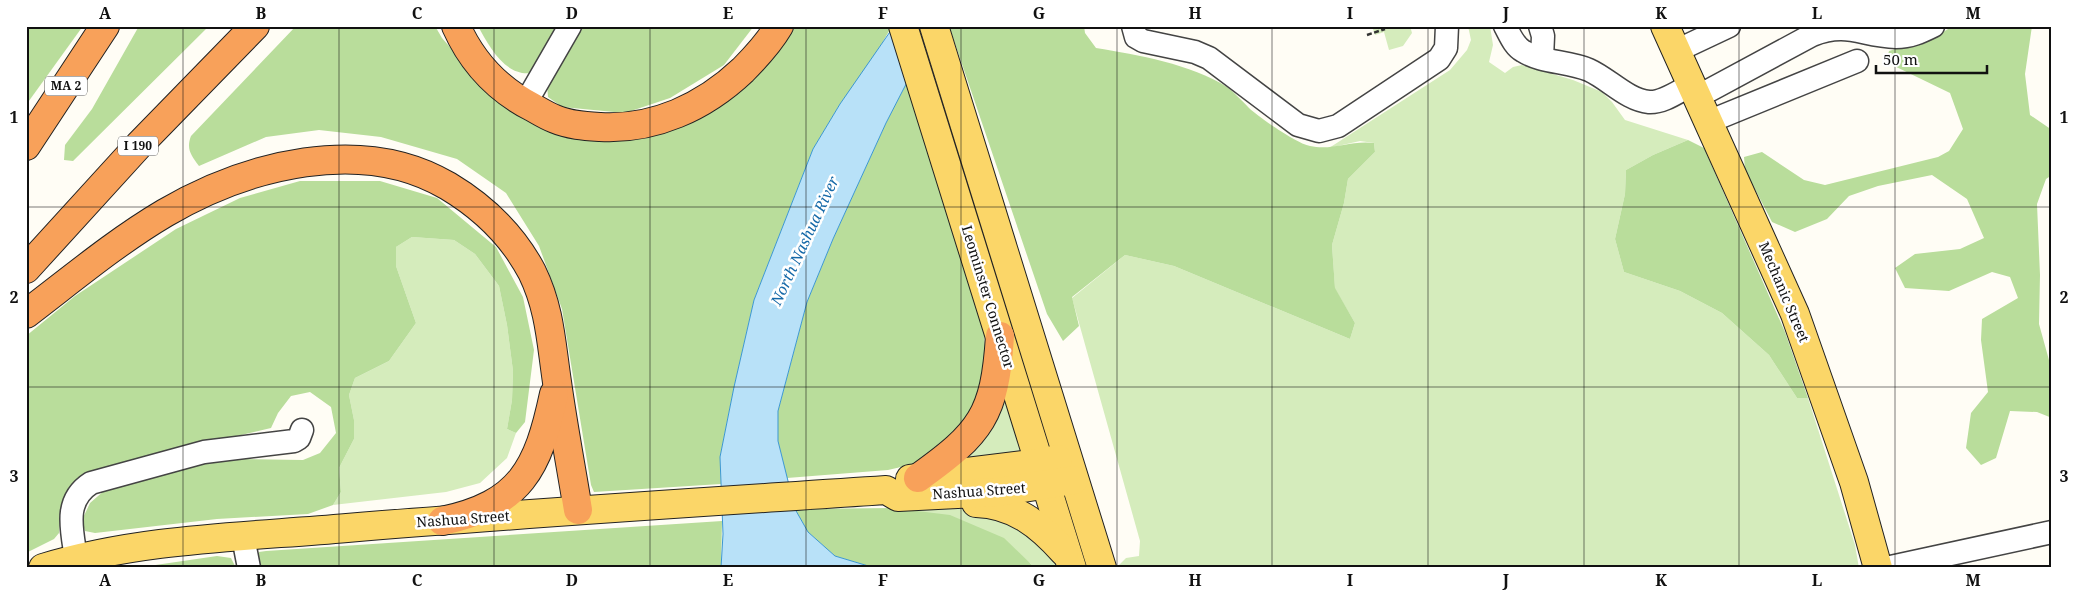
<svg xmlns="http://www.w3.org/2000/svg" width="2078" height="594" font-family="'Noto Serif',serif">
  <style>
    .green { fill: #d5ecbc }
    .forest { fill: #b9dd9b }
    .water { fill: #b8e1f8; stroke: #3c97d1 }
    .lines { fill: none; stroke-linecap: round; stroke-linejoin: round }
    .minor-casing { stroke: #444; stroke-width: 25 }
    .major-casing { stroke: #222; stroke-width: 30 }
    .highway-casing { stroke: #222; stroke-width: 30 }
    .path { stroke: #333; stroke-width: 2.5; stroke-dasharray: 5 2.5; stroke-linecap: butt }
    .minor { stroke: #fff; stroke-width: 22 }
    .major { stroke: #fbd668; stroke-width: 28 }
    .highway { stroke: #f8a15a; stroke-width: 28 }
    .grid { fill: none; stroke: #111; stroke-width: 1; stroke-opacity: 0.55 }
    .labels { text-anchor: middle; stroke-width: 5; stroke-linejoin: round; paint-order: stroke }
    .shield { fill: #fff; stroke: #585858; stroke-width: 1 }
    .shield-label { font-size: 12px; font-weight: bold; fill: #111 }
    .street-label { font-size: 14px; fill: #111; stroke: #fff }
    .water-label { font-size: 15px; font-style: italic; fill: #1569a8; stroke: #fff }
    .neatline { fill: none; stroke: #111; stroke-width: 2 }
    .grid-label { font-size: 16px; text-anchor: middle; font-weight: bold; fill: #111 }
  </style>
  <rect width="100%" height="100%" fill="#fffdf5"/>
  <g class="green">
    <polygon points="1372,26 1410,26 1412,33 1403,46 1389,50 1384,32 1375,35"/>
    <polygon points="1468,26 1490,26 1493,45 1489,62 1505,73 1513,67 1522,65 1573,80 1602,92 1612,102 1625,120 1688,140 1653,155 1626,170 1625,194 1615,239 1624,272 1680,291 1722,313 1769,355 1797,398 1808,398 1855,545 1859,568 1116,568 1126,558 1139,556 1140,541 1072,298 1125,255 1174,266 1350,339 1355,323 1335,289 1332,245 1344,203 1348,179 1375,152 1374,143 1360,141 1329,148 1450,70 1467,50 1471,40"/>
    <polygon points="412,237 454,240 475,254 499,286 507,325 513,371 512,400 507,429 516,433 507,458 480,483 446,492 333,505 341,492 339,468 354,439 354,420 349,395 355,378 389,361 416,323 396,266 396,247"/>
    <polygon points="1006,392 1023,450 1020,455 950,467"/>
    <polygon points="893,508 979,509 997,514 1050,552 1058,568 1035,568 1030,563"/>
  </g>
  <g class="forest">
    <polygon points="26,26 83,26 26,105"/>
    <polygon points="139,26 209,26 73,161 64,160 65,145 92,109"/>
    <path d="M 296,26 L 435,26 L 442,38 L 476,77 L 509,106 L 652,131 L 786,26 L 892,26 L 874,57 L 840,104 L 813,149 L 754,300 L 734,387 L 720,457 L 721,484 L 594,492 L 591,485 L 562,309 L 539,246 L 506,193 L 457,159 L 381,137 L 319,130 L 266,137 L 199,166 C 191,155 186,149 191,136 Z"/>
    <path d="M 478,26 L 558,26 L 532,73 C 505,77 489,46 478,26 Z"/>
    <polygon points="580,26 754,26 724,65 670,98 625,113 562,107 548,97 547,85"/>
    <path d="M 949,26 L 1084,26 L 1085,33 L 1096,48 C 1138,55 1191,64 1227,87 C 1235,93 1242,101 1249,108 C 1260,118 1297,144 1310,146 C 1332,151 1351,140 1374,143 L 1375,152 L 1348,179 L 1344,203 L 1332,245 L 1335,288 L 1355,323 L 1350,339 L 1174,266 L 1125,255 L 1072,297 L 1079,326 L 1063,341 L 1047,314 Z"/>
    <polygon points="1953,26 2032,26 2025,74 2030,115 2052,130 2052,175 2046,179 2037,204 2040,275 2039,324 2052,371 2052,418 2037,412 2010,411 1996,458 1981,465 1966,448 1971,413 1988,392 1981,340 1982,319 2018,298 2010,277 1992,272 1949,291 1905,288 1895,268 1915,254 1960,249 1984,238 1967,199 1932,175 1878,186 1849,196 1827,219 1795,232 1772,222 1745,170 1744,157 1762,152 1804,180 1825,185 1938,157 1949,151 1963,129 1950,93 1886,62 1889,51 1935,37"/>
    <polygon points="908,80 984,333 986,363 981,394 969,422 946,446 914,464 888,470 787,478 778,441 778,411 807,302 833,239 886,123"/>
    <polygon points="1688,140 1704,148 1785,332 1808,398 1797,398 1769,355 1722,313 1680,291 1624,272 1615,239 1625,194 1626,170 1653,155"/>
    <polygon points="300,181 380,181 437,198 496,247 523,297 534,350 525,422 516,433 507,429 512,400 513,371 507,325 499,286 475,254 454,240 412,237 396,247 396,266 416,323 389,361 355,378 349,395 354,420 354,439 339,468 341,492 333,505 308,514 217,519 95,533 85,531 82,520 90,503 105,490 205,464 242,459 303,460 320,453 336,433 331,407 310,392 291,396 278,413 271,428 98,469 70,490 61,508 59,533 54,539 26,553 26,336 75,296 176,229 240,198"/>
    <polygon points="893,508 950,515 1004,538 1035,568 875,568 835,556 808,532 795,509"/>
    <polygon points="722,521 721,568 257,568 255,559 259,552 266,551"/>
    <polygon points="217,556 231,558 236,568 135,568"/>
  </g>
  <polygon class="water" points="894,26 936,26 886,123 833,239 807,302 778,411 778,441 795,509 808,532 835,556 875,568 721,568 723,534 720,457 734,387 754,300 813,149 840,104"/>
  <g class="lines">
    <g class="minor-casing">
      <g id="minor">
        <polyline points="1133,26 1136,37 1143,41 1195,52 1209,58 1298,125 1319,131 1338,126 1439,59 1446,48 1447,26"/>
        <path d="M 1505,26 C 1510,35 1514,46 1523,51 C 1542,63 1568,61 1589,70 C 1609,79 1627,100 1649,102 C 1663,103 1679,91 1691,85"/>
        <polyline points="1540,26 1543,36 1542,58"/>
        <polyline points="1676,51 1729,26"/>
        <path d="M 1697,97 L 1812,35 C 1848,21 1861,36 1896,37 C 1910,37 1921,32 1933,26"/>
        <polyline points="525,104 570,26"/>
        <polyline points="1708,122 1857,61"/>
        <polyline points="243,537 249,568"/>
        <path d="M 76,558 C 72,530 63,501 91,483 L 204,452 L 294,441 L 299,438 L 302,430"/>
        <polyline points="1886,568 2052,532"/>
      </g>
    </g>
    <g class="major-casing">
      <g id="major">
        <polyline points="903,26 1072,568"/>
        <polyline points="934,26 1102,568"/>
        <polyline points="1665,26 1795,314 1854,482 1878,568"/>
        <polyline points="910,479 1040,463 1058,459"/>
        <path d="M 976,503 C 1014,504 1040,525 1064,552"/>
        <path d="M 43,568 C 141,538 246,537 347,528 C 526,513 706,502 886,490 L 898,497 L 997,492 L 1074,480"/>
      </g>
    </g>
    <g class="highway-casing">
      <g id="highway">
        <path d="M 456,26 C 472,62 497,89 532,107 C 539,111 547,116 555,119 C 569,125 585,126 600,127 C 654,130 704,107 743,70 C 757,56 769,43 779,26"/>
        <polyline points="26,146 105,26"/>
        <polyline points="26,269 139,145 255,26"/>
        <path d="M 26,314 C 72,279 116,242 165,213 C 247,165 362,135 448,186 C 483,207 513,236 532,272 C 550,309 551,342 557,382 C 563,425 571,467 578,510"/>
        <path d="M 918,478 C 981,433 995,415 1000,336"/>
        <path d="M 442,521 C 521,504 538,469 554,394"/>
      </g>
    </g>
    <polyline class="path" points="1367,35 1385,29"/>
    <use href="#minor" class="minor"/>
    <use href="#major" class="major"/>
    <use href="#highway" class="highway"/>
  </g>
  <path class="grid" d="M 183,26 L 183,568M 339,26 L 339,568M 494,26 L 494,568M 650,26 L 650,568M 806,26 L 806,568M 961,26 L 961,568M 1117,26 L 1117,568M 1272,26 L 1272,568M 1428,26 L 1428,568M 1584,26 L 1584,568M 1739,26 L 1739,568M 1895,26 L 1895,568M 26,207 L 2052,207M 26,387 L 2052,387"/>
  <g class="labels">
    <g class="shield">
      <rect x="45" y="76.5" width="42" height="19" rx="4"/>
      <rect x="118" y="136.5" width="40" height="19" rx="4"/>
    </g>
    <g class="shield-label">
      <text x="66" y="90">MA 2</text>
      <text x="138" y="150">I 190</text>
    </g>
    <g class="street-label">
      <text transform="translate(1784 292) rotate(67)" y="5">Mechanic Street</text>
      <text transform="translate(988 297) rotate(73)" y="5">Leominster Connector</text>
      <text transform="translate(979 491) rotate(-4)" y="5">Nashua Street</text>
      <text transform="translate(463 519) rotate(-4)" y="5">Nashua Street</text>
    </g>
    <g class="water-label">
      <text transform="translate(805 241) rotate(-65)" y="5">North Nashua River</text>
    </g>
  </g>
  <rect width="2078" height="594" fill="none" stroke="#ffffff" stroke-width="55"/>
  <path d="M1876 65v8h111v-8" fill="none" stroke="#111111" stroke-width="2.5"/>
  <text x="1883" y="65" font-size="15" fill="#111111" stroke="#ffffff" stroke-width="4" paint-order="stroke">50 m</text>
  <rect x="28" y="28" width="2022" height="538" class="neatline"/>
  <g class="grid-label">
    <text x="105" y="19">A</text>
    <text x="261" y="19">B</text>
    <text x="417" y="19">C</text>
    <text x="572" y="19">D</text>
    <text x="728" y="19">E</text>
    <text x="883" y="19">F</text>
    <text x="1039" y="19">G</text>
    <text x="1195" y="19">H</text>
    <text x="1350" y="19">I</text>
    <text x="1506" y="19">J</text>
    <text x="1661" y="19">K</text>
    <text x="1817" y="19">L</text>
    <text x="1973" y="19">M</text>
    <text x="14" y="123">1</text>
    <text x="2064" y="123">1</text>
    <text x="14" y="303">2</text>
    <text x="2064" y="303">2</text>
    <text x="14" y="482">3</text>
    <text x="2064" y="482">3</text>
    <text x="105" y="586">A</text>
    <text x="261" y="586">B</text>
    <text x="417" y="586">C</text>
    <text x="572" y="586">D</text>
    <text x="728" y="586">E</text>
    <text x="883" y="586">F</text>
    <text x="1039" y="586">G</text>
    <text x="1195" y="586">H</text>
    <text x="1350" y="586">I</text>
    <text x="1506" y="586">J</text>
    <text x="1661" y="586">K</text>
    <text x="1817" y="586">L</text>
    <text x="1973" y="586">M</text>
  </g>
</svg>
